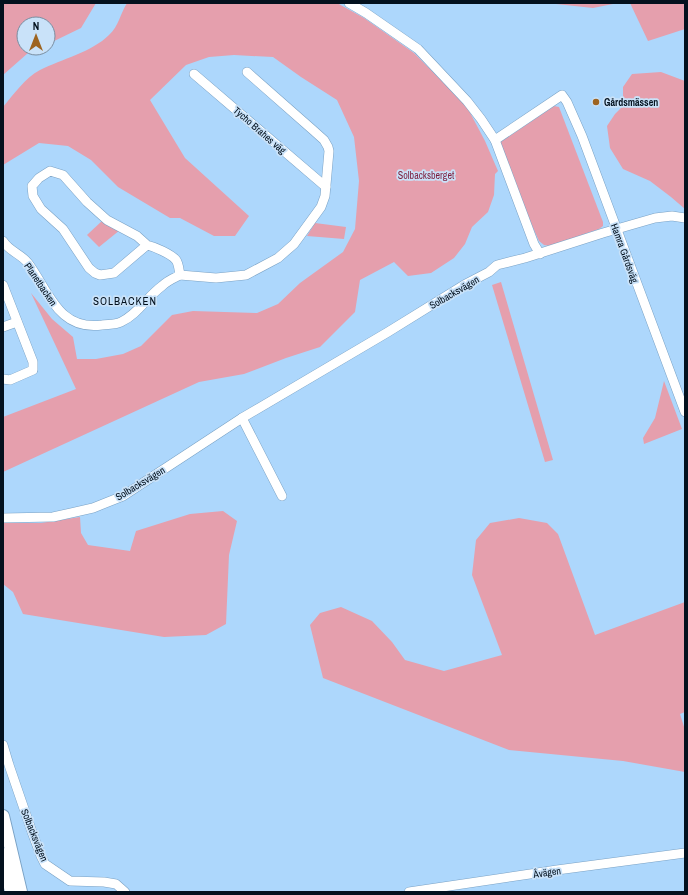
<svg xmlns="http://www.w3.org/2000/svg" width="688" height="895" font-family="'Archivo Narrow',sans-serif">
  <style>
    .green { fill: #e59fad }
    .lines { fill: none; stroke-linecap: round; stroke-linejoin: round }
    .minor-casing { stroke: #7aa2c5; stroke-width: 10 }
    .secondary-casing { stroke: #7aa2c5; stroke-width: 14 }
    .minor { stroke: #fff; stroke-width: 9 }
    .secondary { stroke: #fff; stroke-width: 12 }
    .poi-dot { fill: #9d6421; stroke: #c9e2f9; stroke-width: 1.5 }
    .labels { text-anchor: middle; stroke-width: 3.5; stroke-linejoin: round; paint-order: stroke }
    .poi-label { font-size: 10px; font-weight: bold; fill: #03111e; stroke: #c9e2f9; text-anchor: start }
    .street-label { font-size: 10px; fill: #03111e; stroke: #c9e2f9 }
    .park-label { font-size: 10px; fill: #7d1e3d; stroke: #c9e2f9 }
    .neighbourhood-label { font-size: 11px; letter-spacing: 1px; fill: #03111e; stroke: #c9e2f9 }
  </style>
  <rect width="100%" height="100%" fill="#add7fc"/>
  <g class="green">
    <polygon points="3,3 96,3 81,28 48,44 48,24 24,24 24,48 39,48 28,53 3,75"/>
    <path d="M 127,3 L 337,3 L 364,18 L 414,53 L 466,105 L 485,141 L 498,171 L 495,174 L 494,195 L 488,212 L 472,227 L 465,244 L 454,258 L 431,273 L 408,276 L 394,262 L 360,280 L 355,312 L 320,347 L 286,358 L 244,374 L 199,382 L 3,472 L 3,417 L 76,389 L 31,293 L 52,319 L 73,337 L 77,359 L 96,359 L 123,354 L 141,346 L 172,315 L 193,311 L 257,313 L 278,304 L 300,283 L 343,252 L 355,229 L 359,181 L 354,137 L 337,100 L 301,77 L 273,57 L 234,55 L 209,57 L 186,65 L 150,100 L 185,158 L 249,216 L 235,236 L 214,236 L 180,218 L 170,218 L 118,187 L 91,160 L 68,146 L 39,143 L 3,165 L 3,107 C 14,94 25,78 40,70 C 62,59 92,52 109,35 C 119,26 120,14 127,3 Z"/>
    <polygon points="555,3 618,3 593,8 556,4"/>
    <polygon points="630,3 685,3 685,29 648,41"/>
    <polygon points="661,72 685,81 685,209 671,197 650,181 623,169 610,148 607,126 615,114 623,106 623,87 632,74"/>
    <polygon points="554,106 559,107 603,222 603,226 599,229 550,246 544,245 539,241 496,146 499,143"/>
    <polygon points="103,220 120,230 99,247 87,235"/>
    <polygon points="315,223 346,227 344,239 307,236"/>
    <polygon points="501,282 553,460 545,462 492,285"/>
    <polygon points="664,381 682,429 644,444 643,438 655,418"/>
    <polygon points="223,511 237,521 229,555 226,624 206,635 164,637 23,614 13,592 3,584 3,523 41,523 80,517 81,533 88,545 130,551 136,531 190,514"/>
    <polygon points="519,518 547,523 558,534 595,635 685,602 685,712 680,714 685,730 685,772 623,761 509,750 323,678 310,625 320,613 341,607 372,621 392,642 405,660 444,671 502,655 472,575 476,540 490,523"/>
  </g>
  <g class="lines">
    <g class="minor-casing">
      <g id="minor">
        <polyline points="349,3 366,13 418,49 467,101 481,119 495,140 534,244 540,254"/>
        <polyline points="194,74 326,187"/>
        <polyline points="495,140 562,95 567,102 582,136 685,412"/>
        <path d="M 3,241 C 9,251 21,254 28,263 C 49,291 58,331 102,325 C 108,324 115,325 121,322 C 138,314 147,297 162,286 C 167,281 174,278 180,275 C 179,271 179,264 176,260 C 171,254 155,247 147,245 L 114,273 L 100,275 L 95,273 L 89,268 L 63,229 L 41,209 L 33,196 L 32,186 L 39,178 L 50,171 L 63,175 L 87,202 L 107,220 L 137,236 L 147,245"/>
        <polyline points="180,275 216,278 246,275 278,258 294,244 321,207 325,196 329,151 328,147 324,140 314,131 247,72"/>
        <polyline points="3,285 33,362 33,370 10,380 3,379"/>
        <polyline points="3,327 17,322"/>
        <polyline points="242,418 282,496"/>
        <polyline points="3,518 53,517 93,508 123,496 242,418 388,332 464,285 489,272 497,265 525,258 603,233 655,218 672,216 685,218"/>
        <polyline points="3,745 9,765 32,832 41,856 45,864 70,881 104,882 116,884 125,892"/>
        <polyline points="409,892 557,870 685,853"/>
      </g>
    </g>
    <g class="secondary-casing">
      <g id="secondary">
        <polyline points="3,816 21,892"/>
        <polyline points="3,854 11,892"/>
      </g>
    </g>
    <use href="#minor" class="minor"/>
    <use href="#secondary" class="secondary"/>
  </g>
  <circle class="poi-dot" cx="596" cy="102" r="4"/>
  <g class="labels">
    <g class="poi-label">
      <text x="604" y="106">Gårdsmässen</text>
    </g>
    <g class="street-label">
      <text transform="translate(260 130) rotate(41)" y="4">Tycho Brahes väg</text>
      <text transform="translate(625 253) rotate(70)" y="4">Hamra Gårdsväg</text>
      <text transform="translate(41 284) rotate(56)" y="4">Planetbacken</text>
      <text transform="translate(454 292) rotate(-30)" y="4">Solbacksvägen</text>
      <text transform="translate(140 483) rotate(-31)" y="4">Solbacksvägen</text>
      <text transform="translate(35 835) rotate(68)" y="4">Solbacksvägen</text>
      <text transform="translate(547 872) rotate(-8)" y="4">Åvägen</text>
    </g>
    <g class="park-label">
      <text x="426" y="179">Solbacksberget</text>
    </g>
    <g class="neighbourhood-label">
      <text x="125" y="305">SOLBACKEN</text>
    </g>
  </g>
  <rect width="688" height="895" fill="none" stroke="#03111e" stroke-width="8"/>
  <g transform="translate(36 36)"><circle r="19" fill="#c9e2f9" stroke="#7a8ea1"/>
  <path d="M0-3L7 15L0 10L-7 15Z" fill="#9d6421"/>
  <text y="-6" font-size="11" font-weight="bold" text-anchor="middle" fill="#03111e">N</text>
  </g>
</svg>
